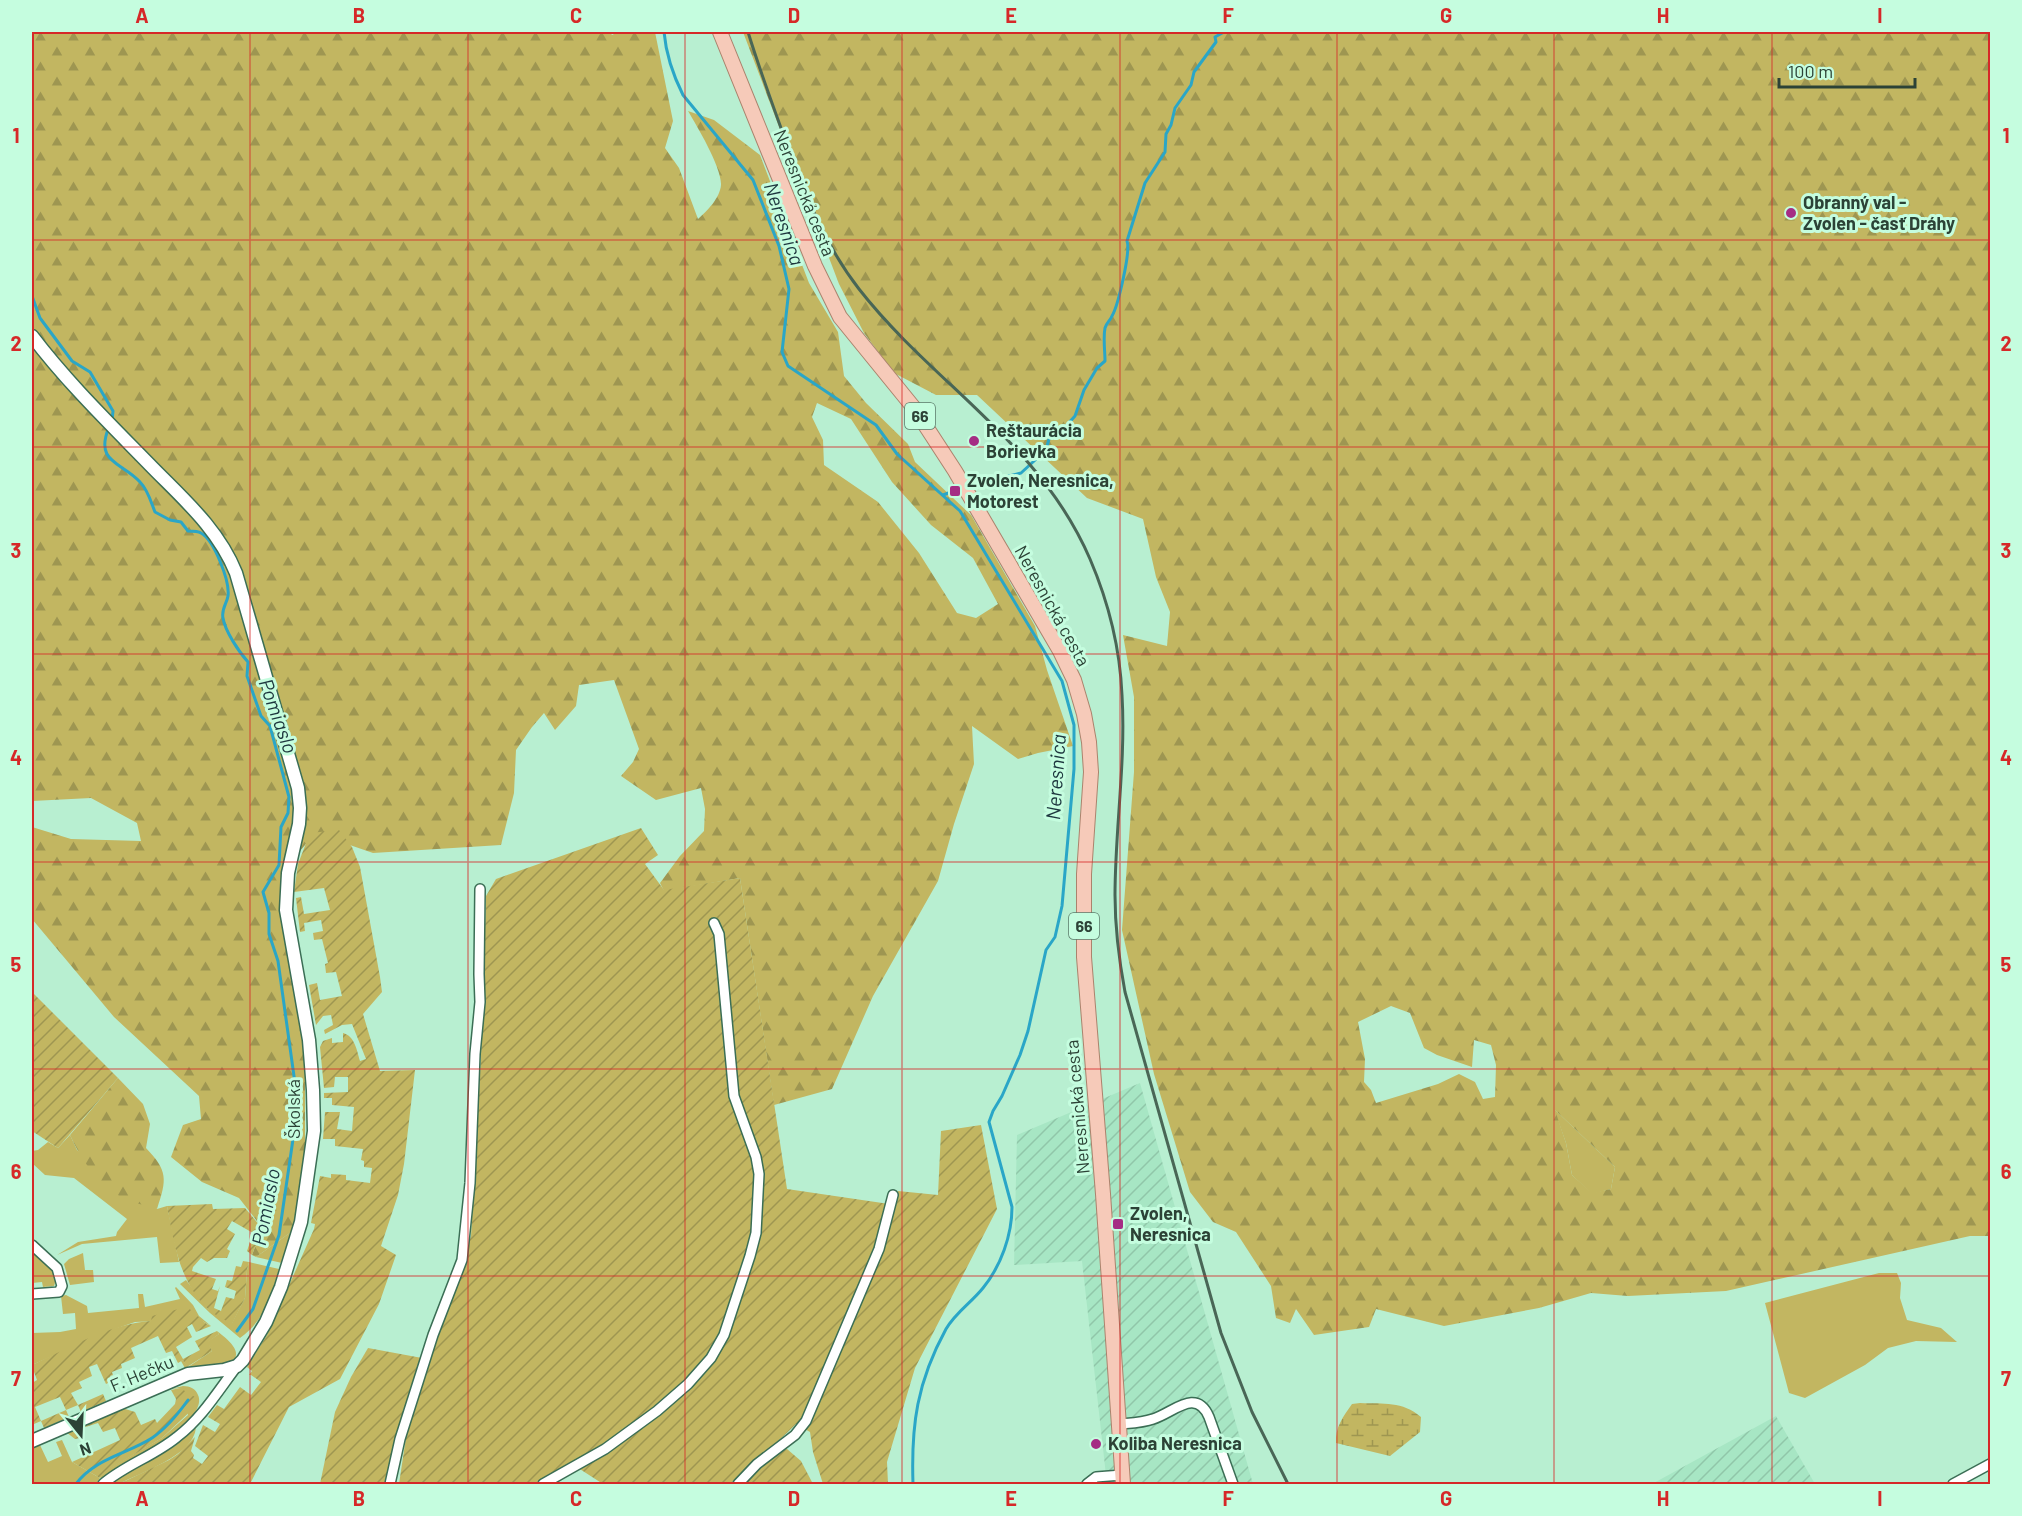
<svg xmlns="http://www.w3.org/2000/svg" width="2022" height="1516" font-family="Barlow,sans-serif">
  <style>
    .industrial { fill: url(#industrial-furrows) }
    .grass { fill: #c2b661 }
    .forest { fill: url(#forest-firs); fill-rule: evenodd }
    .wetland { fill: url(#wetland-marsh) }
    .garden { fill: url(#garden-furrows); fill-rule: evenodd }
    .lines { fill: none; stroke-linecap: round; stroke-linejoin: round }
    .stream { stroke: #2aa6c7; stroke-width: 3 }
    .street-casing { stroke: #3b6e55; stroke-width: 12 }
    .secondary-casing { stroke: #3b6e55; stroke-width: 15 }
    .primary-casing { stroke: #ab836d; stroke-width: 16 }
    .street { stroke: #fff; stroke-width: 9 }
    .secondary { stroke: #fff; stroke-width: 12 }
    .primary { stroke: #f6cab9; stroke-width: 14 }
    .rail { stroke: #496656; stroke-width: 3 }
    .grid { fill: none; stroke: #d62828; stroke-width: 1.5; stroke-opacity: 0.55 }
    .poi-dot { fill: #a52d84; stroke: #c5fddf; stroke-width: 2 }
    .labels { text-anchor: middle; stroke-width: 6; stroke-linejoin: round; paint-order: stroke }
    .shield { fill: #c5fddf; stroke: #5a7a69; stroke-width: 1.5 }
    .shield-label { font-size: 16px; font-weight: bold; fill: #2c4236 }
    .street-label { font-size: 18px; fill: #2c4236; stroke: #c5fddf }
    .poi-label { font-size: 18px; font-weight: bold; fill: #2c4236; stroke: #c5fddf; text-anchor: start }
    .water-label { font-size: 20px; font-style: italic; fill: #1d363e; stroke: #c5fddf }
    .neatline { fill: none; stroke: #d62828; stroke-width: 2 }
    .grid-label { font-size: 20px; text-anchor: middle; font-weight: bold; fill: #d62828 }
  </style>
  <defs>
    <pattern id="industrial-furrows" width="10" height="10" patternUnits="userSpaceOnUse" patternTransform="scale(1.5)"><rect width="10" height="10" fill="#a7e6c4"/><path d="M-1 1l2-2M0 10L10 0M9 11l2-2" fill="none" stroke="#90c6a9"/></pattern>
    <pattern id="forest-firs" width="22" height="20" patternUnits="userSpaceOnUse" patternTransform="scale(1.5)"><rect width="22" height="20" fill="#c2b661"/><path d="M5 1l3.5 6h-7zM16 11l3.5 6h-7z" fill="#9e9651"/></pattern>
    <pattern id="wetland-marsh" width="20" height="14" patternUnits="userSpaceOnUse" patternTransform="scale(1.5)"><rect width="20" height="14" fill="#c2b661"/><path d="M1 5h8M5 5V1M11 12h8M15 12V8" fill="none" stroke="#9e9651"/></pattern>
    <pattern id="garden-furrows" width="10" height="10" patternUnits="userSpaceOnUse" patternTransform="scale(1.5)"><rect width="10" height="10" fill="#c2b661"/><path d="M-1 1l2-2M0 10L10 0M9 11l2-2" fill="none" stroke="#9e9651"/></pattern>
  </defs>
  <rect width="100%" height="100%" fill="#b8efd1"/>
  <g class="industrial">
    <polygon points="1140,1083 1253,1484 1107,1484 1082,1261 1014,1265 1017,1135"/>
    <polygon points="1776,1416 1815,1484 1652,1484"/>
  </g>
  <g class="grass">
    <polygon points="1554,1109 1615,1167 1611,1189 1592,1194 1572,1175 1566,1143"/>
    <polygon points="70,1135 77,1150 157,1209 167,1206 179,1262 160,1263 157,1237 82,1244 57,1255 78,1242 116,1236 117,1232 127,1219 74,1178 45,1175 32,1163 32,1151 38,1150 48,1142 58,1148"/>
    <polygon points="294,1230 282,1263 256,1257"/>
    <polygon points="32,1251 53,1270 56,1280 54,1286 43,1287 42,1282 32,1283"/>
    <polygon points="83,1253 85,1270 93,1270 94,1282 70,1285 64,1264 69,1259"/>
    <path d="M 249,1262 L 279,1269 C 271,1297 263,1322 240,1338 L 210,1313 L 180,1284 L 186,1280 L 208,1309 L 232,1323 L 245,1298 L 247,1270 Z"/>
    <polygon points="1879,1273 1897,1273 1901,1283 1900,1298 1907,1320 1941,1328 1957,1342 1916,1341 1888,1348 1865,1365 1805,1398 1789,1393 1765,1303"/>
    <polygon points="176,1287 193,1305 199,1316 211,1326 199,1319 135,1322 106,1332 32,1365 32,1333 60,1332 76,1329 75,1313 63,1314 61,1296 66,1295 87,1306 88,1313 139,1308 138,1294 143,1294 145,1307 180,1299 175,1288"/>
    <path d="M 217,1331 C 227,1339 245,1352 231,1363 L 186,1370 L 181,1361 L 183,1360 L 188,1367 L 212,1351 L 207,1342 L 219,1334 Z"/>
    <path d="M 183,1386 C 190,1386 196,1389 198,1395 C 208,1417 150,1450 135,1459 C 125,1465 116,1471 106,1477 L 100,1478 L 96,1484 L 32,1484 L 32,1448 L 40,1445 L 48,1462 L 62,1456 L 56,1442 L 62,1440 L 72,1462 L 100,1478 L 105,1471 L 162,1438 L 188,1415 L 180,1388 L 171,1389 Z"/>
    <path d="M 196,1428 C 193,1456 141,1472 119,1484 L 109,1484 L 137,1466 L 175,1446 Z"/>
  </g>
  <g class="forest">
    <path d="M 32,32 L 610,32 L 612,35 L 618,32 L 655,32 L 673,121 L 665,148 L 679,168 L 698,219 C 707,211 720,198 721,185 C 722,168 697,126 688,111 L 714,120 L 760,155 L 809,283 L 838,332 L 844,376 L 866,403 L 908,444 L 915,462 L 971,515 L 1035,626 L 1047,670 L 1073,746 L 1038,753 L 1018,759 L 972,726 L 974,764 L 954,824 L 938,881 L 873,996 L 832,1089 L 774,1105 L 740,878 L 664,891 L 660,883 L 680,856 L 704,831 L 705,809 L 701,788 L 656,800 L 621,776 L 633,762 L 639,749 L 614,680 L 579,685 L 576,706 L 555,730 L 544,713 L 532,727 L 516,750 L 514,793 L 501,845 L 373,853 L 315,833 L 285,869 L 280,897 L 305,1060 L 305,1158 L 294,1230 L 256,1257 L 252,1255 L 255,1247 L 267,1234 L 239,1198 L 202,1182 L 171,1157 L 183,1125 L 201,1119 L 199,1096 L 114,1017 L 32,919 L 32,827 L 71,839 L 141,841 L 137,823 L 91,798 L 32,801 ZM 817,403 L 851,419 L 892,482 L 931,525 L 973,558 L 998,604 L 976,618 L 957,613 L 919,553 L 878,502 L 824,465 L 823,440 L 812,417 Z"/>
    <path d="M 743,32 L 1990,32 L 1990,1236 L 1970,1236 L 1726,1291 L 1628,1296 L 1591,1293 L 1539,1308 L 1444,1326 L 1376,1309 L 1369,1327 L 1314,1335 L 1296,1309 L 1290,1323 L 1276,1318 L 1271,1286 L 1236,1232 L 1213,1222 L 1190,1192 L 1154,1074 L 1122,930 L 1134,772 L 1134,697 L 1123,635 L 1167,646 L 1170,612 L 1156,577 L 1143,519 L 1087,498 L 977,395 L 936,395 L 894,373 L 864,333 L 839,284 ZM 1391,1006 L 1410,1013 L 1424,1048 L 1437,1055 L 1472,1067 L 1474,1040 L 1491,1045 L 1496,1065 L 1495,1097 L 1483,1099 L 1475,1082 L 1459,1074 L 1438,1084 L 1376,1103 L 1371,1090 L 1364,1082 L 1365,1059 L 1358,1022 ZM 1555,1110 L 1615,1167 L 1611,1189 L 1592,1193 L 1572,1175 L 1566,1143 Z"/>
    <path d="M 118,1078 L 143,1104 L 150,1124 L 146,1148 C 168,1171 167,1179 157,1209 C 146,1205 131,1203 121,1197 C 97,1183 81,1159 70,1135 Z"/>
  </g>
  <path class="wetland" d="M 1360,1403 C 1384,1404 1402,1401 1421,1417 L 1420,1432 L 1390,1456 L 1336,1443 C 1335,1427 1343,1417 1352,1404 Z"/>
  <g class="garden">
    <path d="M 641,828 L 658,855 L 645,864 L 664,890 L 740,878 L 787,1189 L 896,1205 L 898,1191 L 938,1195 L 941,1131 L 981,1125 L 997,1209 L 915,1368 L 887,1462 L 888,1484 L 823,1484 L 813,1452 L 810,1432 L 796,1424 C 774,1446 751,1463 730,1484 L 603,1484 L 572,1464 L 537,1484 L 399,1484 L 407,1431 L 471,1236 L 481,1055 L 486,896 L 496,879 Z"/>
    <path d="M 339,830 L 352,847 L 360,867 L 380,977 L 382,992 L 363,1014 L 380,1071 L 415,1070 L 404,1164 L 398,1195 L 381,1246 L 396,1255 L 379,1304 L 340,1379 L 289,1407 L 250,1484 L 119,1484 L 169,1460 L 178,1454 L 195,1437 L 191,1451 L 194,1455 L 193,1458 L 202,1464 L 208,1456 L 195,1446 L 203,1425 L 215,1432 L 220,1424 L 208,1417 L 217,1405 L 224,1409 L 240,1387 L 251,1395 L 261,1382 L 251,1375 L 249,1375 L 252,1371 L 247,1367 L 267,1335 L 314,1229 L 315,1224 L 311,1223 L 320,1176 L 331,1178 L 331,1174 L 346,1175 L 346,1180 L 370,1183 L 372,1168 L 364,1167 L 364,1161 L 361,1160 L 363,1149 L 335,1146 L 335,1139 L 323,1139 L 325,1112 L 340,1112 L 337,1129 L 352,1131 L 354,1107 L 332,1105 L 332,1098 L 324,1098 L 324,1093 L 348,1092 L 348,1077 L 335,1077 L 334,1087 L 324,1088 L 320,1047 L 323,1041 L 332,1038 L 332,1043 L 343,1042 L 343,1033 C 355,1036 357,1051 360,1061 L 366,1059 L 352,1024 L 342,1025 L 325,1034 L 324,1030 L 333,1025 L 331,1015 L 323,1016 L 316,1025 L 309,985 L 317,983 L 320,1000 L 342,996 L 336,972 L 326,973 L 325,964 L 328,963 L 322,939 L 314,940 L 313,933 L 323,931 L 321,920 L 304,923 L 305,931 L 300,932 L 296,898 L 301,897 L 304,914 L 330,910 L 324,888 L 294,892 L 298,864 L 310,833 Z"/>
    <polygon points="32,992 118,1078 58,1148 32,1131"/>
    <path d="M 212,1204 L 213,1209 L 245,1208 L 267,1234 L 255,1247 L 252,1255 L 247,1251 L 253,1233 L 232,1221 L 227,1229 L 235,1234 L 227,1249 L 230,1251 L 227,1258 L 214,1258 L 207,1262 L 201,1258 L 193,1267 L 192,1271 L 216,1279 L 212,1289 L 218,1291 L 220,1286 L 214,1308 L 221,1311 L 226,1297 L 234,1299 L 236,1291 L 225,1287 L 227,1280 L 232,1281 L 236,1266 L 241,1267 L 243,1261 L 249,1262 L 247,1270 L 245,1298 L 232,1324 C 224,1319 214,1315 208,1309 C 179,1281 174,1243 167,1206 Z"/>
    <path d="M 186,1307 C 195,1311 201,1322 211,1326 L 196,1332 L 192,1324 L 187,1327 L 192,1337 L 176,1347 L 183,1359 L 200,1350 L 195,1341 L 217,1331 L 219,1334 L 208,1342 L 212,1351 L 187,1367 L 183,1360 L 178,1363 L 172,1351 L 166,1353 L 158,1336 L 131,1348 L 135,1358 L 121,1364 L 122,1368 L 112,1372 L 113,1375 L 110,1376 L 112,1381 L 106,1384 L 97,1364 L 89,1367 L 92,1376 L 79,1382 L 82,1388 L 71,1393 L 78,1405 L 103,1394 L 106,1401 L 81,1412 L 78,1405 L 66,1410 L 69,1417 L 44,1428 L 41,1421 L 34,1424 L 32,1419 L 32,1383 L 37,1380 L 34,1372 L 32,1372 L 32,1365 C 69,1348 109,1324 151,1321 L 152,1316 ZM 60,1397 L 66,1410 L 41,1421 L 35,1407 Z"/>
    <polygon points="368,1348 422,1358 384,1484 320,1484 335,1412 351,1377"/>
    <polygon points="180,1388 195,1397 197,1405 162,1438 106,1471 100,1478 72,1462 120,1440 115,1428 103,1432 98,1423 76,1430 80,1438 75,1439 66,1432 122,1408 135,1412 141,1425 155,1419 157,1423 175,1404 176,1399 171,1390"/>
    <path d="M 787,1449 L 801,1461 L 813,1484 L 743,1484 C 754,1471 770,1455 787,1449 Z"/>
  </g>
  <g class="lines">
    <g class="stream">
      <path d="M 664,32 C 666,54 673,75 683,95 L 753,180 L 779,246 L 789,289 L 782,352 L 788,366 L 876,425 L 897,454 L 960,511 L 1062,681 L 1074,725 L 1074,769 L 1062,906 L 1055,937 L 1046,950 L 1028,1031 L 1020,1055 L 1002,1096 L 993,1111 L 989,1122 L 1012,1207 C 1012,1235 1001,1266 983,1288 C 971,1303 956,1312 946,1329 C 917,1382 911,1425 913,1484"/>
      <polyline points="32,296 40,318 72,361 90,372 113,411 112,421"/>
      <path d="M 109,427 C 94,463 122,462 140,482 C 148,490 151,502 155,512 L 170,520 L 181,522 L 188,531 C 192,531 198,531 201,533 C 214,540 230,581 228,596 C 227,603 221,609 223,618 C 225,631 239,652 248,662 L 247,676 L 261,716 L 270,726 L 289,797 L 288,813 L 281,827 L 279,865 L 263,892 L 269,913 L 269,934 L 278,961 L 298,1105 L 279,1235 L 253,1309 L 237,1331"/>
      <path d="M 968,486 L 1021,473 L 1046,450 L 1049,439 L 1058,429 L 1065,427 L 1075,416 L 1084,390 L 1097,368 L 1105,361 C 1105,351 1103,338 1105,328 C 1107,322 1110,321 1112,316 C 1118,306 1131,251 1127,241 L 1145,183 L 1165,152 L 1166,134 L 1171,125 L 1175,108 L 1191,85 L 1194,72 L 1216,42 L 1215,37 L 1224,32"/>
      <polyline points="943,495 962,488"/>
      <path d="M 76,1484 C 94,1459 127,1454 152,1438 C 167,1428 178,1414 188,1400"/>
    </g>
    <g class="street-casing">
      <g id="street">
        <polyline points="32,1245 57,1268 62,1286 59,1292 32,1294"/>
        <path d="M 1119,1424 C 1130,1423 1142,1423 1153,1419 C 1173,1413 1196,1387 1209,1417 L 1233,1484"/>
        <path d="M 103,1484 C 125,1465 154,1456 177,1437 C 202,1418 218,1391 237,1366"/>
        <polyline points="390,1484 400,1439 433,1335 462,1260 470,1183 475,1054 480,1002 479,974 480,889"/>
        <polyline points="543,1484 605,1449 657,1411 688,1384 711,1358 724,1335 750,1256 756,1233 759,1174 756,1157 734,1096 719,934 714,923"/>
        <polyline points="738,1484 757,1464 795,1435 806,1421 879,1249 893,1195"/>
        <polyline points="1087,1484 1096,1477 1122,1475"/>
        <polyline points="1953,1484 1990,1464"/>
      </g>
    </g>
    <g class="secondary-casing">
      <path id="secondary" d="M 32,336 C 67,382 108,422 149,464 C 182,498 218,528 236,573 L 298,788 L 300,808 L 299,824 L 288,873 L 286,910 L 309,1040 L 313,1090 L 314,1131 L 301,1222 L 281,1287 L 266,1322 L 243,1360 L 237,1366 L 224,1370 L 188,1374 L 32,1441"/>
    </g>
    <g class="primary-casing">
      <polyline id="primary" points="720,32 815,266 840,317 914,408 955,471 1060,651 1074,680 1084,714 1089,742 1091,772 1084,874 1084,957 1103,1194 1123,1484"/>
    </g>
    <use href="#street" class="street"/>
    <use href="#secondary" class="secondary"/>
    <use href="#primary" class="primary"/>
    <path class="rail" d="M 748,32 C 759,68 772,103 785,139 C 804,192 824,244 859,289 C 934,385 1039,441 1090,559 C 1108,601 1120,649 1122,695 C 1126,762 1115,829 1115,895 C 1115,928 1119,960 1125,992 L 1221,1333 L 1252,1412 L 1288,1484"/>
  </g>
  <path class="grid" d="M 250,32 L 250,1484M 468,32 L 468,1484M 685,32 L 685,1484M 902,32 L 902,1484M 1120,32 L 1120,1484M 1337,32 L 1337,1484M 1554,32 L 1554,1484M 1772,32 L 1772,1484M 32,240 L 1990,240M 32,447 L 1990,447M 32,654 L 1990,654M 32,862 L 1990,862M 32,1069 L 1990,1069M 32,1276 L 1990,1276"/>
  <g class="poi-dot">
    <circle cx="1791" cy="213" r="6"/>
    <circle cx="974" cy="441" r="6"/>
    <rect x="949" y="485" width="12" height="12" rx="3"/>
    <rect x="1112" y="1218" width="12" height="12" rx="3"/>
    <circle cx="1096" cy="1444" r="6"/>
  </g>
  <g class="labels">
    <g class="shield">
      <rect x="905" y="403" width="30" height="26" rx="4.5"/>
      <rect x="1069" y="913" width="30" height="26" rx="4.5"/>
    </g>
    <g class="shield-label">
      <text x="920" y="422">66</text>
      <text x="1084" y="932">66</text>
    </g>
    <g class="street-label">
      <text transform="translate(804 193) rotate(68)" y="6">Neresnická cesta</text>
      <text transform="translate(1052 606) rotate(61)" y="6">Neresnická cesta</text>
      <text transform="translate(1078 1107) rotate(-95)" y="6">Neresnická cesta</text>
      <text transform="translate(294 1109) rotate(-90)" y="6">Školská</text>
      <text transform="translate(142 1374) rotate(-23)" y="6">F. Hečku</text>
    </g>
    <g class="poi-label">
      <text x="1803" y="209">Obranný val -<tspan x="1803" dy="21">Zvolen - časť Dráhy</tspan></text>
      <text x="986" y="437">Reštaurácia<tspan x="986" dy="21">Borievka</tspan></text>
      <text x="967" y="487">Zvolen, Neresnica,<tspan x="967" dy="21">Motorest</tspan></text>
      <text x="1130" y="1220">Zvolen,<tspan x="1130" dy="21">Neresnica</tspan></text>
      <text x="1108" y="1450">Koliba Neresnica</text>
    </g>
    <g class="water-label">
      <text transform="translate(784 224) rotate(71)" y="7">Neresnica</text>
      <text transform="translate(278 716) rotate(70)" y="7">Pomiaslo</text>
      <text transform="translate(1056 777) rotate(-86)" y="7">Neresnica</text>
      <text transform="translate(266 1207) rotate(-79)" y="7">Pomiaslo</text>
    </g>
  </g>
  <rect width="2022" height="1516" fill="none" stroke="#c5fddf" stroke-width="66"/>
  <g transform="translate(81 1435) rotate(162)" stroke="#c5fddf" stroke-width="4.5" paint-order="stroke">
  <path d="M0-4.5L10 22L0 15L-10 22Z" fill="#2c4236"/>
  <text y="-9" font-size="16" font-weight="bold" text-anchor="middle" fill="#2c4236">N</text>
  </g>
  <path d="M1779 78v9h136v-9" fill="none" stroke="#2c4236" stroke-width="3"/>
  <text x="1788" y="78" font-size="18" fill="#2c4236" stroke="#c5fddf" stroke-width="4.5" paint-order="stroke">100 m</text>
  <rect x="33" y="33" width="1956" height="1450" class="neatline"/>
  <g class="grid-label">
    <text x="142" y="23">A</text>
    <text x="359" y="23">B</text>
    <text x="576" y="23">C</text>
    <text x="794" y="23">D</text>
    <text x="1011" y="23">E</text>
    <text x="1228" y="23">F</text>
    <text x="1446" y="23">G</text>
    <text x="1663" y="23">H</text>
    <text x="1880" y="23">I</text>
    <text x="16" y="143">1</text>
    <text x="2006" y="143">1</text>
    <text x="16" y="351">2</text>
    <text x="2006" y="351">2</text>
    <text x="16" y="558">3</text>
    <text x="2006" y="558">3</text>
    <text x="16" y="765">4</text>
    <text x="2006" y="765">4</text>
    <text x="16" y="972">5</text>
    <text x="2006" y="972">5</text>
    <text x="16" y="1179">6</text>
    <text x="2006" y="1179">6</text>
    <text x="16" y="1386">7</text>
    <text x="2006" y="1386">7</text>
    <text x="142" y="1506">A</text>
    <text x="359" y="1506">B</text>
    <text x="576" y="1506">C</text>
    <text x="794" y="1506">D</text>
    <text x="1011" y="1506">E</text>
    <text x="1228" y="1506">F</text>
    <text x="1446" y="1506">G</text>
    <text x="1663" y="1506">H</text>
    <text x="1880" y="1506">I</text>
  </g>
</svg>
